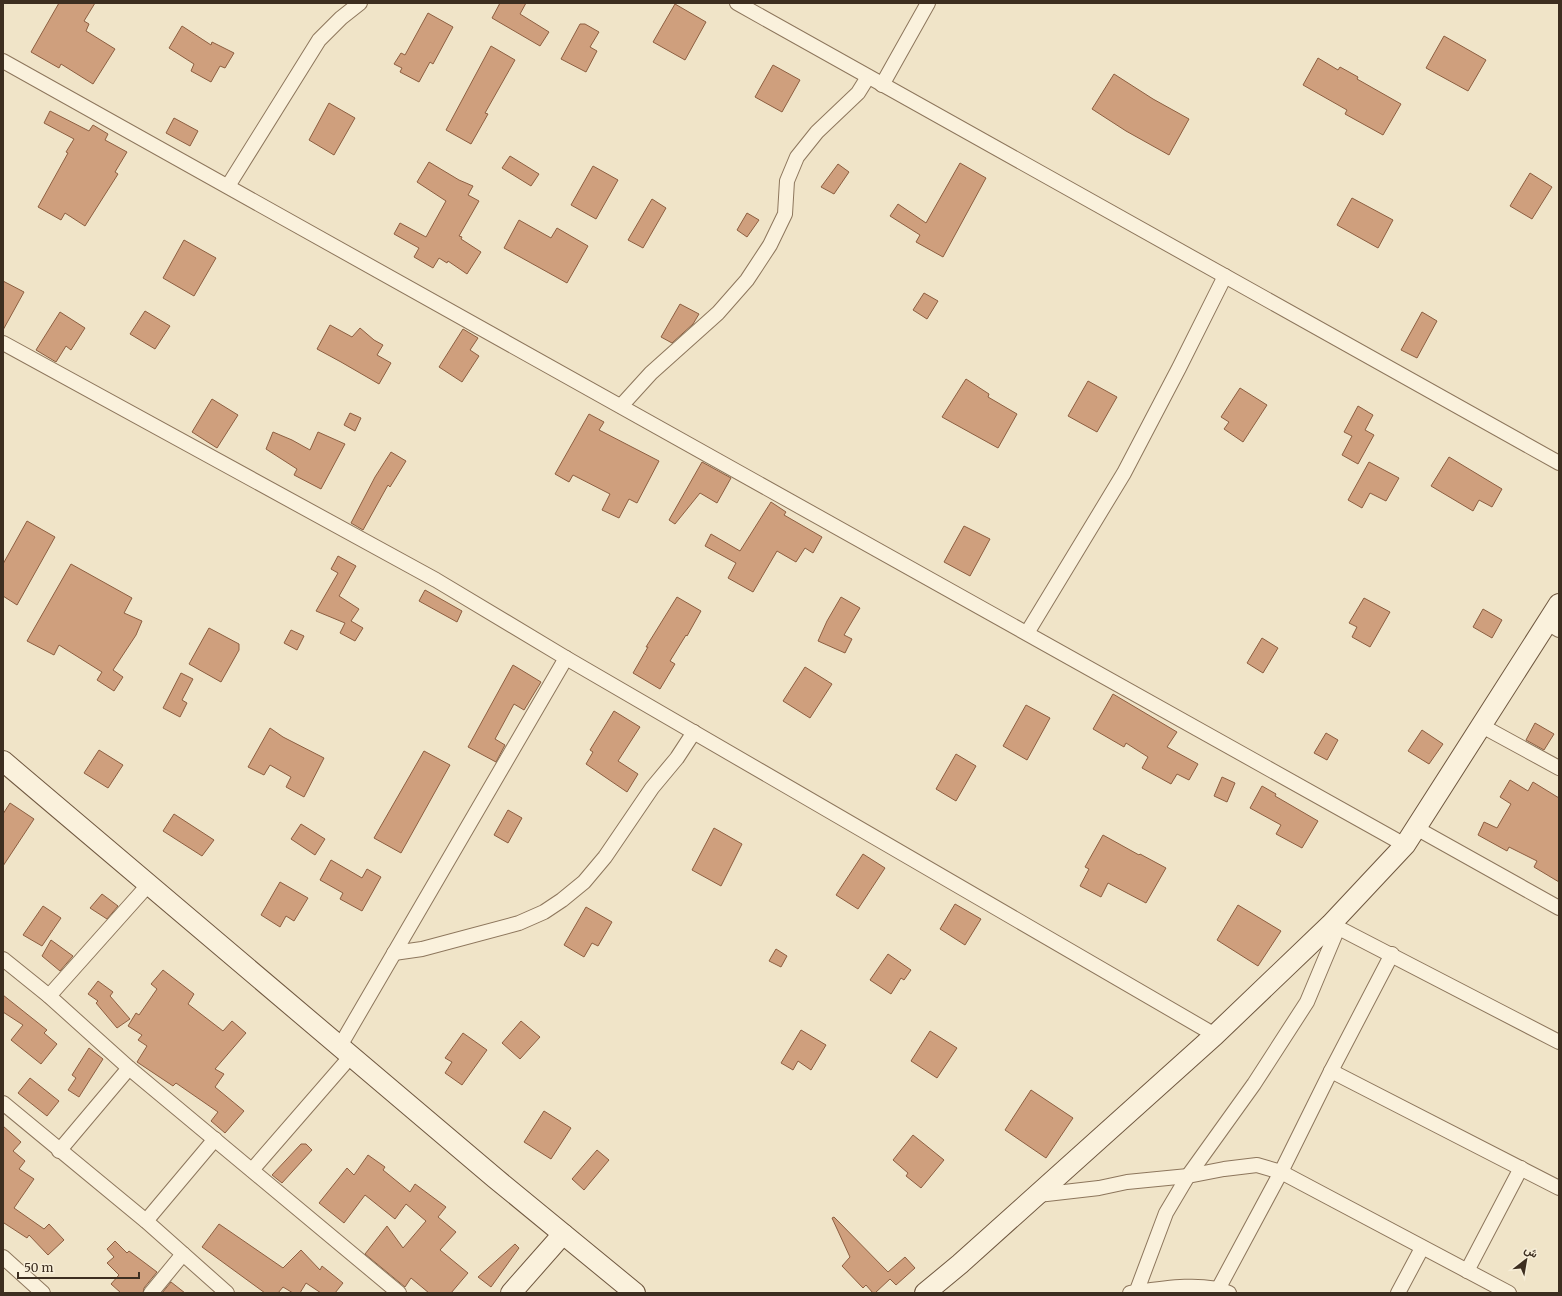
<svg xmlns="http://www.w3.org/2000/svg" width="1562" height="1296" font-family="Merriweather,Vazirmatn,serif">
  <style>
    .building { fill: #cf9f7d; stroke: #8d5f41 }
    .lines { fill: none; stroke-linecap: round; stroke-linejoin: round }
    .street-casing { stroke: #8d765c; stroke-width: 16 }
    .secondary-casing { stroke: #6f573f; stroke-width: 22 }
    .street { stroke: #faf1dc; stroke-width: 14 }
    .secondary { stroke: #faf1dc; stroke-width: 20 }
  </style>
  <rect width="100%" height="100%" fill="#f0e4c8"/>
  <g class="building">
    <polygon points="59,3 95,3 84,21 89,24 86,31 115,49 93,84 61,64 59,68 31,52"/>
    <polygon points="500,3 526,3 520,14 549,32 540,46 492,18"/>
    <polygon points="675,4 706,22 685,60 653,42"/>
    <polygon points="428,13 453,27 433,64 430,62 419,82 400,72 402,68 394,64 401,53 405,55"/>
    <polygon points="580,24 585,24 599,32 590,47 597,51 586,72 561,59"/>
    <polygon points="182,26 211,45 212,42 234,53 225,68 220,66 211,82 191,71 194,64 169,48"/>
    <polygon points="1444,36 1486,60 1468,91 1426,68"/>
    <polygon points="491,46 515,60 485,113 488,114 471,144 446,130"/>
    <polygon points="1318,58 1338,70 1340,67 1358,77 1357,79 1401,104 1383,135 1345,114 1347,110 1303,85"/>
    <polygon points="773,65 800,80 782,112 755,97"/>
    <polygon points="1114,74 1153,99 1189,119 1169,155 1126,131 1092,109"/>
    <polygon points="329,103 355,118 334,155 309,140"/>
    <polygon points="50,111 89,131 93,125 108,134 105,140 127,152 115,172 118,174 85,226 65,213 61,220 38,207 68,153 66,152 74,139 44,123"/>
    <polygon points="174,118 198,131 190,146 166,133"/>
    <polygon points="510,156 539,174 531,186 502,168"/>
    <polygon points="429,162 459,180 473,186 468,195 479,201 459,236 462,237 461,239 481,252 467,274 448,261 447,263 439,258 433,268 414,257 419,248 394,234 400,223 426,237 446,201 417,182"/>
    <polygon points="960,163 986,178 943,257 916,242 920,235 890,216 898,204 926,223"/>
    <polygon points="838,164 849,172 834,194 821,187"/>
    <polygon points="593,166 618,180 596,219 571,205"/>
    <polygon points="1530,173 1552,187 1532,219 1510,206"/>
    <polygon points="1352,198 1393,220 1378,248 1337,225"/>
    <polygon points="652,199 666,208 643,248 628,240"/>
    <polygon points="747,213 759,220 747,237 737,230"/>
    <polygon points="519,220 551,238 557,228 588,246 567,283 504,248"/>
    <polygon points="184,240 216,258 194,296 163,278"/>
    <polygon points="3,281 24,292 3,330"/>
    <polygon points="924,293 938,301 927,319 913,310"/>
    <polygon points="680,304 699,314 693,324 672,343 661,337"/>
    <polygon points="145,311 170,326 155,349 130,334"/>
    <polygon points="60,312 85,328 71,350 66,346 56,362 36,350"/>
    <polygon points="1422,312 1437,321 1417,358 1401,350"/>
    <polygon points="330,325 352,337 360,328 374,340 383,345 377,355 391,363 379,384 341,362 317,349"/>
    <polygon points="463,329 478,338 470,350 479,356 462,382 439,367"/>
    <polygon points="966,379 989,394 988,397 1017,414 998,448 942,417"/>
    <polygon points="1088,381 1117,397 1097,432 1068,416"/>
    <polygon points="1240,388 1267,405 1243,442 1224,429 1229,422 1221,417"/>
    <polygon points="212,399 238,415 217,448 192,432"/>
    <polygon points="1358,406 1373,415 1365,430 1374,435 1358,464 1342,455 1352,436 1344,432"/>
    <polygon points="350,413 361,418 355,431 344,425"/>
    <polygon points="589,414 604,422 599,430 659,461 637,503 629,499 619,518 602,510 610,494 573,475 569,482 555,474"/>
    <polygon points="273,432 292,440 310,450 318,432 345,444 321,489 294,475 297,469 266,449"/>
    <polygon points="391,452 406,461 390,487 388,485 363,530 351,523 375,477"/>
    <polygon points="1449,457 1502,489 1492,507 1479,500 1473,511 1431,486"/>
    <polygon points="702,462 731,478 717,503 700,493 675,524 669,520"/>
    <polygon points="1369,462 1399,478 1386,501 1370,493 1362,508 1348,500"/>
    <polygon points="771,502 786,512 784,515 822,537 813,553 805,548 796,562 777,551 753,592 728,578 736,563 705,546 711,534 740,551"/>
    <polygon points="27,521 55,537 17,605 3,596 3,564"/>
    <polygon points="964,526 990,539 970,576 944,562"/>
    <polygon points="338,556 356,566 339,596 359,609 351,621 363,628 355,641 340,633 345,623 316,611 338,573 331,569"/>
    <polygon points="71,564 132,598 124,613 142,621 136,635 113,670 123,677 114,691 97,680 102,672 59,645 54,655 27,641"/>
    <polygon points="425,590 462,611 457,622 419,601"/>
    <polygon points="677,597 701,611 687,636 686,635 670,661 675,664 660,689 633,673 648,647 646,647"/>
    <polygon points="841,597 860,608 844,635 852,639 845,653 818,641 827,621"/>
    <polygon points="1364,598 1390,612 1370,647 1352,637 1357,627 1349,623"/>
    <polygon points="1483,609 1502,620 1492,638 1473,627"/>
    <polygon points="209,628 239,644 239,650 221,682 189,664"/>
    <polygon points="291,630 304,636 297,650 284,643"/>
    <polygon points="1262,638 1278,648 1263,673 1247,663"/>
    <polygon points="513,665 541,682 524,710 514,704 495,739 505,745 496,762 468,747"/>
    <polygon points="805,667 832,684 810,718 783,701"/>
    <polygon points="181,673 193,679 182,700 187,703 180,717 163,708"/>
    <polygon points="1113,694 1177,732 1167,747 1198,764 1189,780 1177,774 1171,784 1142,768 1148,757 1126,743 1124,747 1093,729"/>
    <polygon points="1026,705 1050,718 1027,760 1003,746"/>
    <polygon points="614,711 640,727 618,761 638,774 627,792 586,764 593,752 590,750"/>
    <polygon points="1535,723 1554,734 1544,750 1526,740"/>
    <polygon points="270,728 283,737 324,758 304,797 286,787 291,777 270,765 264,775 248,767"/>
    <polygon points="1422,730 1443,744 1429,764 1408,751"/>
    <polygon points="1326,733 1338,740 1327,760 1314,753"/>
    <polygon points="99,750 123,765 108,788 84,773"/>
    <polygon points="424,751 450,765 401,853 374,838"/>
    <polygon points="956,754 976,766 956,801 936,789"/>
    <polygon points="1222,777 1235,783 1227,802 1214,796"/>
    <polygon points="1510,780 1528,791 1533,782 1559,798 1559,882 1534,867 1537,861 1509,847 1507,851 1478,835 1484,822 1497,828 1511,804 1500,797"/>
    <polygon points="1262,786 1276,794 1275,796 1318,821 1302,848 1276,834 1281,825 1250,808"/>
    <polygon points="10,803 34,819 3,866 3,814"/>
    <polygon points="508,810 522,818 508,843 494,835"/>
    <polygon points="174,814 214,840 202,856 163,831"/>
    <polygon points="301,824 325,839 315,855 291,839"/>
    <polygon points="714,828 742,844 721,886 692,870"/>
    <polygon points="1103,835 1139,855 1140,854 1166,868 1146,903 1108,883 1101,897 1080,886 1089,869 1085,867"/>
    <polygon points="863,854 885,868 858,909 836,895"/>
    <polygon points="331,860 362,878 367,869 381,877 362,911 340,899 343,893 320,880"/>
    <polygon points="280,882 308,898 294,921 286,916 280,927 261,915"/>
    <polygon points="102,894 118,906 107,919 90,908"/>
    <polygon points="955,904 981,919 965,945 940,929"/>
    <polygon points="1238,905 1281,931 1258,966 1217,940"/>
    <polygon points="43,906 61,918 42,946 23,935"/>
    <polygon points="586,907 612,922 598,946 592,943 584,957 564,945"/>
    <polygon points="51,940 73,956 60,971 42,956"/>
    <polygon points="776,949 787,956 781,967 769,961"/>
    <polygon points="888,954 911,970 904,980 901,978 891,994 870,980"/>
    <polygon points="163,970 194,994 188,1004 223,1031 232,1021 246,1033 215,1069 224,1074 215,1087 244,1111 225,1133 211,1121 218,1112 176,1083 173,1086 137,1062 147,1046 138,1040 142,1035 128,1026 136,1013 139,1015 157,989 151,984"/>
    <polygon points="98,981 113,992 110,996 130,1019 117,1028 96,1003 98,1001 88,994"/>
    <polygon points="3,995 47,1030 44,1033 57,1044 41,1064 11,1040 23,1025 3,1012"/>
    <polygon points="521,1021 540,1037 520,1059 502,1043"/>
    <polygon points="801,1030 826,1045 811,1070 798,1061 793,1070 781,1063"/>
    <polygon points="930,1031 957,1048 937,1078 911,1061"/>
    <polygon points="463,1033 487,1050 462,1085 445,1073 452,1062 445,1058"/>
    <polygon points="89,1048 103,1059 79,1097 68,1090 76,1078 72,1075"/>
    <polygon points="30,1078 59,1101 47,1116 18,1093"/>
    <polygon points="1031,1090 1073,1118 1046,1158 1005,1130"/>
    <polygon points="544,1111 571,1128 551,1159 524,1142"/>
    <polygon points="3,1126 21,1142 13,1151 25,1161 19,1169 34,1179 14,1208 44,1229 49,1224 64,1240 48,1255 29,1235 27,1238 4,1223 3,1224"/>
    <polygon points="913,1135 944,1160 921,1188 906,1176 908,1173 893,1160"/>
    <polygon points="301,1144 306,1144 312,1150 282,1183 272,1175"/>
    <polygon points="597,1150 609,1160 584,1190 572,1179"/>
    <polygon points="368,1155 385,1167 383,1170 410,1192 415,1184 446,1207 438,1217 456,1232 440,1250 468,1273 451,1293 429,1293 411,1278 405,1287 365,1254 387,1226 403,1248 426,1221 406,1204 395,1219 365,1195 344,1223 319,1203 347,1168 354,1175"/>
    <polygon points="834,1217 888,1272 905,1257 915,1268 896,1285 890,1279 875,1293 873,1293 866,1285 863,1288 842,1266 850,1257 832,1218"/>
    <polygon points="219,1224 283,1268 301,1250 320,1270 322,1266 343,1283 335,1293 321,1293 306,1283 300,1293 293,1293 283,1287 278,1293 265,1293 202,1247"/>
    <polygon points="115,1241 127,1253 129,1251 157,1272 144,1288 143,1293 121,1293 111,1284 119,1275 107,1263 114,1257 107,1249"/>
    <polygon points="515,1244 519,1248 491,1287 478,1277"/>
    <polygon points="171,1282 185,1293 162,1293"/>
  </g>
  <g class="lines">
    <g class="street-casing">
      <g id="street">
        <polyline points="737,3 1559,463"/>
        <polyline points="3,61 1405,845"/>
        <polyline points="882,85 928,3"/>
        <polyline points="228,186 319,40 341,18 360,3"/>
        <polyline points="3,343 436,580 566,658 1215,1035"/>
        <polyline points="621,406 651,373 718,313 747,280 770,245 785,214 787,181 797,157 817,132 858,93 868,77"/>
        <polyline points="1547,623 1559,630"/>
        <polyline points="1027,633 1124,473 1179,368 1225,276"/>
        <polyline points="1482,726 1559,768"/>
        <polyline points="1416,828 1559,908"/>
        <polyline points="1331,924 1559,1042"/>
        <polyline points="394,953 422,949 519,923 544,912 562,900 584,882 605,857 652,788 677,758 694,732"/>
        <polyline points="3,959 49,996 129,1068 399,1293"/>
        <polyline points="49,996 149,884"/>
        <polyline points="340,1046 566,658"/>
        <polyline points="1331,1071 1559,1188"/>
        <polyline points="3,1103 146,1221 227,1293"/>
        <polyline points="59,1151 129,1068"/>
        <polyline points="252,1170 351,1056"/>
        <polyline points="1038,1195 1099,1188 1127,1182 1188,1176 1224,1169 1257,1165 1281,1172 1509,1293"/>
        <polyline points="146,1221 215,1139"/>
        <polyline points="3,1257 43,1293"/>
        <polyline points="1467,1271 1521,1168"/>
        <polyline points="151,1293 183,1254"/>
        <path d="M 1130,1293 C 1158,1289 1204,1281 1229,1293"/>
        <polyline points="1136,1293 1166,1213 1188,1176 1254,1084 1307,1002 1338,928"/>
        <polyline points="1216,1293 1281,1172 1331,1071 1392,954"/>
        <polyline points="1398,1293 1422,1248"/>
      </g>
    </g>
    <g class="secondary-casing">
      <g id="secondary">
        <polyline points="3,761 495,1178 635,1293"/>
        <polyline points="511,1293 563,1234"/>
        <polyline points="925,1293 960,1264 1215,1035 1331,924 1405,845 1559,604"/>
      </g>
    </g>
    <use href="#street" class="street"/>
    <use href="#secondary" class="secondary"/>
  </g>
  <rect width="1562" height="1296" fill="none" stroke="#3d2e20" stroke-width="8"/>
  <g transform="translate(1526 1260) rotate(31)" stroke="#f7eed8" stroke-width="3" paint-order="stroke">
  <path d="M0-3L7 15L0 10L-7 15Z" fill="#3d2e20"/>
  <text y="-6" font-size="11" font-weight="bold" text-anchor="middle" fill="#3d2e20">ش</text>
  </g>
  <path d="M18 1272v6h121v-6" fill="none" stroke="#3d2e20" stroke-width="2"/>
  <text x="24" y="1272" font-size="12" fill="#3d2e20" stroke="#f7eed8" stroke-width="3" paint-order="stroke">50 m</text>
</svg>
